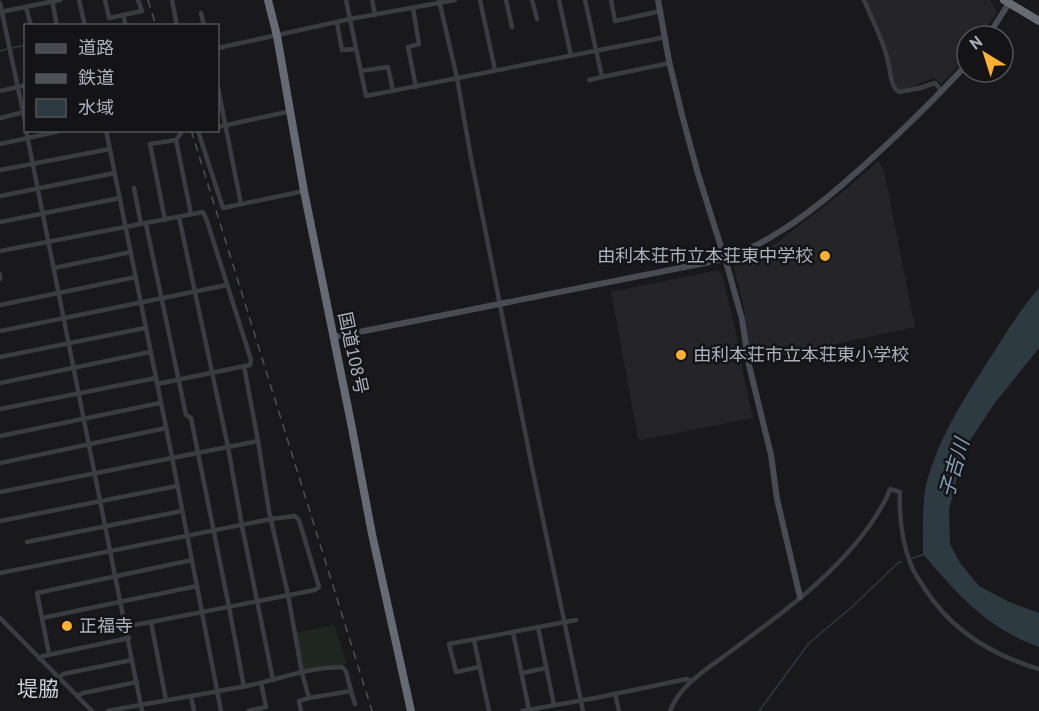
<svg xmlns="http://www.w3.org/2000/svg" width="1039" height="711" font-family="'PT Sans','Noto Sans JP',sans-serif">
  <style>
    .built { fill: #252529 }
    .green { fill: #1f2820 }
    .water { fill: #2e3a42 }
    .lines { fill: none; stroke-linecap: round; stroke-linejoin: round }
    .stream { stroke: #2e3a42; stroke-width: 1.5 }
    .street { stroke: #3a3c41; stroke-width: 4.5 }
    .secondary { stroke: #484b52; stroke-width: 6 }
    .highway { stroke: #666a73; stroke-width: 8 }
    .rail { stroke: #4d5057; stroke-width: 1.5; stroke-dasharray: 8 6; stroke-linecap: butt }
    .poi-dot { fill: #ffb12f; stroke: #141417; stroke-width: 2 }
    .labels { text-anchor: middle; stroke-width: 5; stroke-linejoin: round; paint-order: stroke }
    .poi-label { font-size: 18px; fill: #abb1bd; stroke: #141417; text-anchor: start }
    .street-label { font-size: 18px; fill: #abb1bd; stroke: #141417 }
    .water-label { font-size: 20px; font-style: italic; fill: #80a1ba; stroke: #141417 }
    .quarter-label { font-size: 21px; fill: #ccd0d8; stroke: #141417 }
  </style>
  <rect width="100%" height="100%" fill="#19191c"/>
  <g class="built">
    <polygon points="866,0 990,0 997,12 981,36 967,36 967,56 941,84 934,78 909,88 898,90"/>
    <polygon points="878,161 881,165 884,171 915,327 753,362 748,342 744,308 734,268 737,262 778,242 850,186"/>
    <polygon points="718,270 722,275 735,328 745,383 753,418 641,440 638,438 611,292"/>
  </g>
  <polygon class="green" points="334,625 347,664 303,672 295,633"/>
  <path class="water" d="M 1039,288 L 1039,348 L 994,404 L 967,445 L 957,477 L 949,510 L 950,544 L 960,563 L 979,586 L 1007,601 L 1039,613 L 1039,647 C 988,629 957,594 923,554 C 923,534 922,504 926,485 C 939,436 965,397 992,355 C 1007,332 1021,308 1039,288 Z"/>
  <g class="lines">
    <g class="stream">
      <polyline points="12,48 26,45"/>
      <polyline points="0,51 7,49"/>
      <polyline points="910,559 925,554"/>
      <polyline points="759,711 809,643 852,607 899,562 902,562"/>
    </g>
    <g class="street">
      <polyline points="52,0 57,26"/>
      <polyline points="79,0 85,26"/>
      <polyline points="105,0 109,18 142,11 138,0"/>
      <polyline points="172,0 177,26"/>
      <polyline points="346,0 366,96 666,37"/>
      <polyline points="372,0 375,15"/>
      <polyline points="439,0 457,78 471,158 532,467 583,711"/>
      <polyline points="480,0 495,70"/>
      <polyline points="506,0 512,27"/>
      <polyline points="532,0 537,19"/>
      <polyline points="559,0 571,56"/>
      <polyline points="585,0 602,77 670,63"/>
      <polyline points="611,0 615,21 661,11"/>
      <path d="M 864,0 C 872,20 884,41 888,62 C 891,72 890,86 899,92 L 920,88 L 935,83 L 942,91"/>
      <polyline points="0,3 26,126"/>
      <polyline points="26,7 31,26"/>
      <polyline points="413,8 419,44 408,47 416,87"/>
      <polyline points="0,12 60,0"/>
      <polyline points="201,13 204,26"/>
      <polyline points="123,15 126,26"/>
      <polyline points="337,23 342,50 356,49"/>
      <polyline points="218,48 350,19 455,0"/>
      <polyline points="361,71 388,67 393,91"/>
      <polyline points="589,80 602,77"/>
      <polyline points="218,88 241,204"/>
      <polyline points="0,91 26,85"/>
      <polyline points="0,118 24,112"/>
      <polyline points="218,127 291,111"/>
      <polyline points="26,130 142,711"/>
      <polyline points="106,130 172,457 221,711"/>
      <polyline points="180,130 181,133 176,140 191,214"/>
      <polyline points="201,130 198,131 223,208 304,191"/>
      <polyline points="0,144 64,130"/>
      <polyline points="0,170 110,149"/>
      <polyline points="134,188 141,224"/>
      <polyline points="0,196 115,173"/>
      <polyline points="179,217 228,447 242,526 273,680"/>
      <polyline points="165,220 150,144 176,140"/>
      <polyline points="0,222 120,198"/>
      <polyline points="146,224 186,415 191,418 229,607 244,687"/>
      <polyline points="0,251 203,212 207,221 251,360 250,365 157,384"/>
      <polyline points="54,268 131,252"/>
      <polyline points="0,274 0,279"/>
      <polyline points="0,305 136,277"/>
      <polyline points="0,331 227,285"/>
      <polyline points="0,357 145,328"/>
      <polyline points="0,383 150,352"/>
      <polyline points="0,409 156,378"/>
      <polyline points="0,436 160,403"/>
      <polyline points="0,463 166,428"/>
      <polyline points="0,492 258,441"/>
      <polyline points="0,521 177,486"/>
      <polyline points="27,542 182,511"/>
      <polyline points="0,573 271,519 295,516 299,520 319,587 315,590 151,622 128,626 121,625 100,630"/>
      <polyline points="0,618 92,711"/>
      <polyline points="42,618 197,586"/>
      <polyline points="151,622 166,700"/>
      <polyline points="538,627 554,705"/>
      <polyline points="513,632 529,710"/>
      <polyline points="474,640 489,711"/>
      <polyline points="49,654 37,593 192,560"/>
      <polyline points="39,659 43,656 129,638"/>
      <polyline points="479,667 456,672 449,644 576,620"/>
      <polyline points="522,673 546,668"/>
      <polyline points="59,678 63,674 132,660"/>
      <polyline points="351,691 355,704"/>
      <polyline points="615,694 619,711"/>
      <polyline points="77,696 83,693 137,682"/>
      <polyline points="191,696 194,711"/>
      <path d="M 108,711 C 154,702 200,695 246,686 C 277,680 309,667 342,667 L 346,671 L 351,691 L 309,698 L 302,673 L 288,595 L 269,511 L 258,441 L 244,366"/>
      <polyline points="248,711 266,707 261,683"/>
      <polyline points="301,711 299,701 309,698"/>
      <polyline points="522,711 595,698 687,679 691,681"/>
      <path d="M 670,711 C 681,683 709,668 731,651 C 781,614 834,576 870,525 C 877,514 886,502 890,489 L 900,492 C 899,517 902,542 911,565 C 914,573 920,581 925,589 C 952,631 991,655 1039,669"/>
    </g>
    <g class="secondary">
      <polyline points="658,0 669,61 682,115 698,174 728,269 742,319 749,365 771,455 777,499 800,597"/>
      <polyline points="988,36 1009,3"/>
      <path d="M 334,337 L 725,259 C 741,252 757,246 771,237 C 807,216 838,189 869,161 C 903,130 936,98 967,64"/>
    </g>
    <g class="highway">
      <polyline points="268,0 277,36 304,191 351,423 372,534 411,711"/>
      <polyline points="1004,0 1039,21"/>
    </g>
    <g class="rail">
      <polyline points="148,0 156,26"/>
      <polyline points="191,130 372,711"/>
    </g>
  </g>
  <g class="poi-dot">
    <circle cx="825" cy="256" r="6"/>
    <circle cx="681" cy="355" r="6"/>
    <circle cx="67" cy="626" r="6"/>
  </g>
  <g class="labels">
    <g class="poi-label">
      <text x="813" y="262" text-anchor="end">由利本荘市立本荘東中学校</text>
      <text x="693" y="361">由利本荘市立本荘東小学校</text>
      <text x="79" y="632">正福寺</text>
    </g>
    <g class="street-label">
      <text transform="translate(353 353) rotate(78)" y="6">国道108号</text>
    </g>
    <g class="water-label">
      <text transform="translate(954 468) rotate(-74)" y="7">子吉川</text>
    </g>
    <g class="quarter-label">
      <text x="38" y="696">堤脇</text>
    </g>
  </g>
  <rect x="24" y="24" width="195" height="108" fill="#141417" stroke="#505359" stroke-width="1.5"/>
  <rect x="36" y="44" width="30" height="9" fill="#484b52" stroke="#505359" stroke-width="1.5"/>
  <text x="78" y="54" font-size="18" fill="#abb1bd">道路</text>
  <rect x="36" y="74" width="30" height="9" fill="#4d5057" stroke="#505359" stroke-width="1.5"/>
  <text x="78" y="84" font-size="18" fill="#abb1bd">鉄道</text>
  <rect x="36" y="99" width="30" height="18" fill="#2e3a42" stroke="#505359" stroke-width="1.5"/>
  <text x="78" y="114" font-size="18" fill="#abb1bd">水域</text>
  <g transform="translate(985 54) rotate(322)"><circle r="28" fill="#141417" stroke="#505359" stroke-width="1.5"/>
  <path d="M0-4.5L10 22L0 15L-10 22Z" fill="#ffb12f"/>
  <text y="-9" font-size="16" font-weight="bold" text-anchor="middle" fill="#abb1bd">N</text>
  </g>
</svg>
